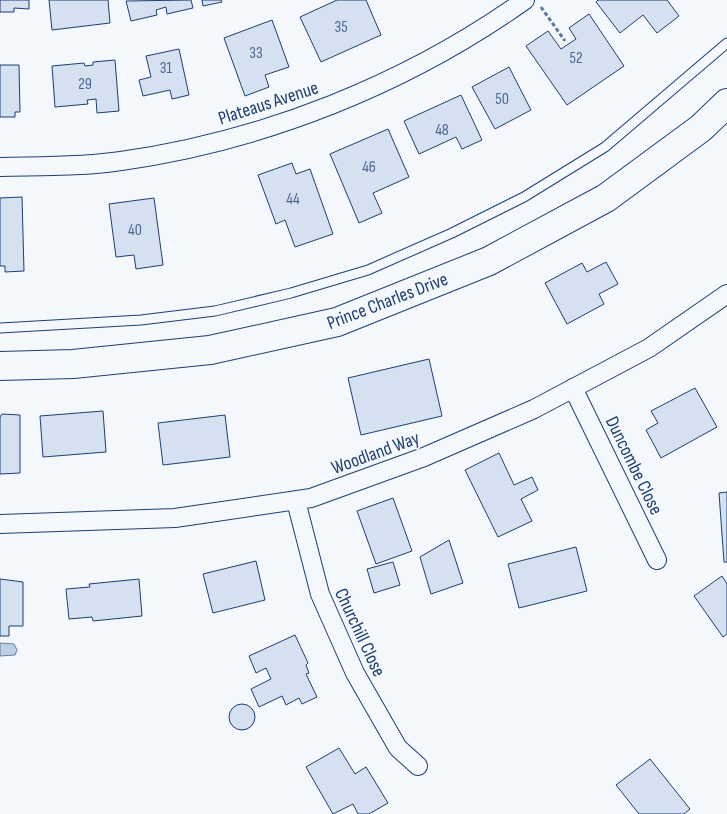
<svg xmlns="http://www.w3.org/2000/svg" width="727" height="814" font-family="'Sofia Sans Condensed',sans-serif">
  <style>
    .water { fill: #bed0e5; stroke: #687fa3 }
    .building { fill: #d5e0f0; stroke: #1d3f73 }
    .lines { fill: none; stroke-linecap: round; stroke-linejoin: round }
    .service-casing { stroke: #1d3f73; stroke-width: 11 }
    .minor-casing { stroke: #1d3f73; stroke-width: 20 }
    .trunk-casing { stroke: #1d3f73; stroke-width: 30 }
    .path { stroke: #5e769c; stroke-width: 3; stroke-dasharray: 4 2.5; stroke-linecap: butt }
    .service { stroke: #f4f7fb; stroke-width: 9 }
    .minor { stroke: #f4f7fb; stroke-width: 18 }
    .trunk { stroke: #f4f7fb; stroke-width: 28 }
    .labels { text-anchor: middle; stroke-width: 4; stroke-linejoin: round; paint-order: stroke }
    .number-label { font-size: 16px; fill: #4b6792 }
    .street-label { font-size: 19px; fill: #1d3f73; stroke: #f4f7fb }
  </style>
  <rect width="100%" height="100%" fill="#f4f7fb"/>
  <polygon class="water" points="0,643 14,644 17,650 15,655 0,656"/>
  <g class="building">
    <polygon points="0,0 29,0 29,9 14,8 14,12 0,12"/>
    <polygon points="49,0 108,0 110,23 52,30"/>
    <polygon points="191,0 193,8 167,14 166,7 156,10 157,15 131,21 126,1"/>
    <polygon points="202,0 221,0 222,2 203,6"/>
    <polygon points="337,0 366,0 381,35 321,62 300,17"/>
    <polygon points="598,0 667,0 679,16 657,33 643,15 620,33 596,2"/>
    <polygon points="589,14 624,66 567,105 526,46 548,31 561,49 576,39 569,28"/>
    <polygon points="272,20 289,67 265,75 269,87 245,96 224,38"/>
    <polygon points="179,49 189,95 172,99 170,90 143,96 139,80 151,77 146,56"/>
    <polygon points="115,60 119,111 97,113 96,99 87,100 88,104 55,107 52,66 84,63 85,66 93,65 93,62"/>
    <polygon points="0,65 19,65 20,112 15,112 15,117 0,117"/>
    <polygon points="509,67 531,110 495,129 472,87"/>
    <polygon points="461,95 482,140 462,149 456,137 419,154 404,121"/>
    <polygon points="388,129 409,177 373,193 382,213 359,223 330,154"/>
    <polygon points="292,163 296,174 310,169 333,234 295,247 285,220 276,224 258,175"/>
    <polygon points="22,197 24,271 5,272 5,266 0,266 0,198"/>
    <polygon points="154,198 163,265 136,269 134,255 116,257 109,204"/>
    <polygon points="606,262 618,284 599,294 604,304 567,324 545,283 582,263 587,272"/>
    <polygon points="429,359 442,416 361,435 348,378"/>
    <polygon points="695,388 717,427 661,458 646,430 658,423 651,411"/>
    <polygon points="103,411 106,452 43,457 40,416"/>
    <polygon points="2,414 20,415 20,473 0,474 0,417"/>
    <polygon points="225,415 230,457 163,465 158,423"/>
    <polygon points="499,453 514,485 532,477 538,490 521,499 532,521 498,537 465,470"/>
    <polygon points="727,492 727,562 724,562 719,493"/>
    <polygon points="393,498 412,551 376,564 357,511"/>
    <polygon points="449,540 463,583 431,594 420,557"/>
    <polygon points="576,547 587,591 519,608 508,564"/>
    <polygon points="256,561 265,600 213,613 203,574"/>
    <polygon points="393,562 400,585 374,593 367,569"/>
    <polygon points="722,576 727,584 727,634 723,637 694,596"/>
    <polygon points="0,579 23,582 23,626 9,626 9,636 0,636"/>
    <polygon points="139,579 142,616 93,621 92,617 69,619 66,589 90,587 89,584"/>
    <polygon points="295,635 308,663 306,665 309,673 306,674 317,697 302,704 299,698 286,705 282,696 259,707 251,689 271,679 266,668 256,673 249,656"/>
    <circle cx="242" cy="717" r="13"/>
    <polygon points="339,748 355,774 366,767 388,803 369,814 358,814 353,804 333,814 306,767"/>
    <polygon points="650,759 690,809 684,814 639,814 616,785"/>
  </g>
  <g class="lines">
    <g class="service-casing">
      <polyline id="service" points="0,328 141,320 215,311 291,293 368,270 452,233 524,197 605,147 727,43"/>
    </g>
    <g class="minor-casing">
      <g id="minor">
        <path d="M 0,167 C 40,166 81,167 121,161 C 264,141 407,84 525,0"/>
        <polyline points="573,388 657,560"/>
        <polyline points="296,501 320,594 355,673 398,748 418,766"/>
        <polyline points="0,524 175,518 311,498 424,457 534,409 649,348 727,294"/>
      </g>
    </g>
    <g class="trunk-casing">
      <polyline id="trunk" points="0,366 73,364 210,350 337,322 489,261 606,198 701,128 727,103"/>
    </g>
    <polyline class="path" points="541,7 565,41"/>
    <use href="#service" class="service"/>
    <use href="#minor" class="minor"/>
    <use href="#trunk" class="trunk"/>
  </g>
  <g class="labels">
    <g class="number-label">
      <text x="341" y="32">35</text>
      <text x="256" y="58">33</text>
      <text x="576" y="63">52</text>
      <text x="166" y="73">31</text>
      <text x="85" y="89">29</text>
      <text x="502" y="104">50</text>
      <text x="442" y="135">48</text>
      <text x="369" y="172">46</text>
      <text x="293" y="204">44</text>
      <text x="135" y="235">40</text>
    </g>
    <g class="street-label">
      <text transform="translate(268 102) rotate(-18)" y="7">Plateaus Avenue</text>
      <text transform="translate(387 300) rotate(-21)" y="7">Prince Charles Drive</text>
      <text transform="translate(375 452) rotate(-20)" y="7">Woodland Way</text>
      <text transform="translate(635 465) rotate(64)" y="7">Duncombe Close</text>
      <text transform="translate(361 632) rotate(65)" y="7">Churchill Close</text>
    </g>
  </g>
</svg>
